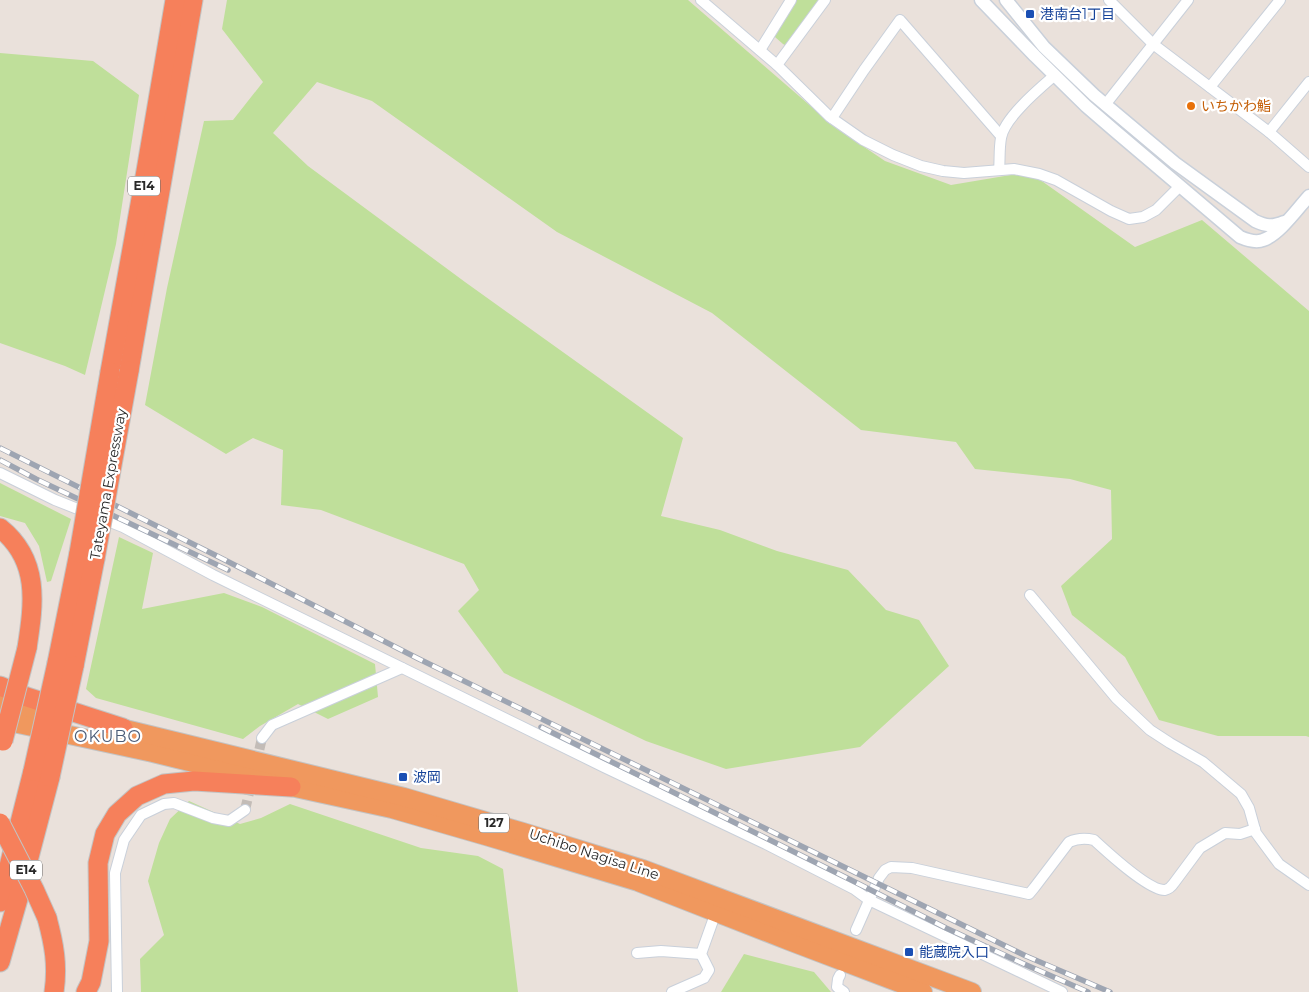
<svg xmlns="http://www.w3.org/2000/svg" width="1309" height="992" font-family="Montserrat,'Noto Sans JP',sans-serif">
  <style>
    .green { fill: #bfdf9a }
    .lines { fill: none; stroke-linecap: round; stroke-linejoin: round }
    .minor-tunnel { stroke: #c3bcb7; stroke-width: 10; stroke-dasharray: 10 5; stroke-linecap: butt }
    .minor-casing { stroke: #c9d0da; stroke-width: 12 }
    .tertiary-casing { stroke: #c9d0da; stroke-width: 15 }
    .trunk-casing { stroke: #c3c3c3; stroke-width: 20 }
    .motorway-casing { stroke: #c3c3c3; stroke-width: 21 }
    .minor { stroke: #fff; stroke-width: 10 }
    .tertiary { stroke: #fff; stroke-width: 12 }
    .trunk { stroke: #f0985e; stroke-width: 18 }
    .motorway { stroke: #f6805b; stroke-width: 19 }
    .rail-casing { stroke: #9ea5b2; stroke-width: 5.5 }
    .rail { stroke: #fff; stroke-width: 4; stroke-dasharray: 11; stroke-linecap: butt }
    .motorway-bridge-casing { stroke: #c3c3c3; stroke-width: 21; stroke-linecap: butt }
    .motorway-bridge { stroke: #f6805b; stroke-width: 19 }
    .transit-dot { fill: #1a4fb4; stroke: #fff; stroke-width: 2 }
    .food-dot { fill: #e8710a; stroke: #fff; stroke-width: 2 }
    .labels { text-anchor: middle; stroke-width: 4.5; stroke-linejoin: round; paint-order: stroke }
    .shield { fill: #fff; stroke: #696969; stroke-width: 1 }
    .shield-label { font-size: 12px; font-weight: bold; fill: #292929 }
    .transit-label { font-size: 14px; fill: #164399; stroke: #fff; text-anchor: start }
    .food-label { font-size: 14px; fill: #c56008; stroke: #fff; text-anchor: start }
    .street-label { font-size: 14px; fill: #292929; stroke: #fff }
    .quarter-label { font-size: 16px; letter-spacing: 1px; fill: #4c5c77; stroke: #fff }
  </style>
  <rect width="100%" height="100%" fill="#eae1db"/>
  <g class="green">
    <polygon points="227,0 688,0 836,128 885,161 951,185 1029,172 1135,247 1202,220 1309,311 1309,737 1306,736 1218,736 1159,720 1125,657 1072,615 1061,586 1112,539 1111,490 1070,479 975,469 956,442 861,430 712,313 557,232 372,101 317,82 273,133 308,166 465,282 683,438 661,516 720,530 777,551 848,570 886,610 919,620 949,666 860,747 726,769 646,741 504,673 458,611 479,590 464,564 321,510 281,505 283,450 253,438 226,454 145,405 167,288 204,121 233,120 263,82 222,29"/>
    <polygon points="797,0 819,0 785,45 783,44 775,37 775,34"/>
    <polygon points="0,53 93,61 139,95 116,244 85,375 65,366 0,343"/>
    <polygon points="0,483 71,519 51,581 47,582 39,546 25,523 0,516"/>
    <polygon points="119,537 153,553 142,609 224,593 262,607 375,664 378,697 328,719 298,704 260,726 243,739 96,698 86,689"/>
    <polygon points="189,801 240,824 261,818 290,804 421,848 478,856 503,869 518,992 141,992 140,959 164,935 148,881 159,843 170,819"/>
    <polygon points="744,954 814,972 831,992 721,992"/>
  </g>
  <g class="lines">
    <g class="minor-tunnel">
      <polyline points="256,764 262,738"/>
      <polyline points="245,810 252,780"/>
    </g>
    <g class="minor-casing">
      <g id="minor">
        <polyline points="701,0 777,65 830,117 863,140 893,155 921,166 943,171 964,173 1014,169 1039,174 1056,180 1111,211 1129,219 1143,217 1156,210 1180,186"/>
        <polyline points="1109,0 1153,44 1269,132 1309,167"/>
        <polyline points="760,50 791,0"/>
        <polyline points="777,65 825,0"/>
        <polyline points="1210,87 1280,0"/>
        <polyline points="1105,105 1188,0"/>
        <polyline points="832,118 864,70 900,20 1001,136"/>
        <polyline points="1269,132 1309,82"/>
        <path d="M 999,170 C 1000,160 999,149 1001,138 C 1004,118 1039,89 1055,75"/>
        <polyline points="0,473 55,500 123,527 213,575 604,767 766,844 854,889 869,900 1062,992"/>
        <polyline points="1030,595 1116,698 1150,730 1170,743 1203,762 1241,794 1249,808 1256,833 1279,864 1309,885"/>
        <polyline points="262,738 272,725 402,668"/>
        <path d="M 856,930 L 879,878 L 885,870 L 891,867 L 912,868 L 1029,894 L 1034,888 L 1069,842 C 1078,838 1085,838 1094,840 C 1106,851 1149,891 1165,890 C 1169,889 1172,886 1174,883 L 1200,848 L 1225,833 L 1240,834 L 1255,829"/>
        <polyline points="637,953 661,951 701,954"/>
        <polyline points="840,975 838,979 837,987 844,992"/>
        <polyline points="117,992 115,873 124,840 141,815 164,804 174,803 213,818 229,821 245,810"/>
        <polyline points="672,992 704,978 709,970 701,954 716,912"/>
      </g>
    </g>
    <g class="tertiary-casing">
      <g id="tertiary">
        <path d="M 981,0 L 1035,56 L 1086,106 L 1115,131 L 1240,237 C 1247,240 1256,243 1263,240 C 1279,235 1298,208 1309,196"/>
        <path d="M 1006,0 L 1044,47 L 1094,95 L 1175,163 L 1255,221 C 1266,226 1272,227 1284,222"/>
      </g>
    </g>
    <g class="trunk-casing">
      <g id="trunk">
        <polyline points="0,704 58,716"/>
        <polyline points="0,720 153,753 291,787 392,809 489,837 638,882 789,941 923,992"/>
        <polyline points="109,725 404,797 523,832 643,869 972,992"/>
      </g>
    </g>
    <g class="motorway-casing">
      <g id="motorway">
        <polyline points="129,371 193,0"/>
        <polyline points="110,372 146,171 175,0"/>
        <path d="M 0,528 C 40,560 34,603 27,648"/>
        <polyline points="57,663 79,553"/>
        <polyline points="74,666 95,559"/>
        <polyline points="0,686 27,697 123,728"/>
        <polyline points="0,902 33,771"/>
        <path d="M 47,918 C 54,944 58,965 54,992"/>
        <polyline points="0,962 18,899 50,777"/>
        <polyline points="86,992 91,982 99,941 98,863 105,834 117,814 137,796 164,784 194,781 291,787"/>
      </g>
    </g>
    <use href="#minor" class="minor"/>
    <use href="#tertiary" class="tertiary"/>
    <use href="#trunk" class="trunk"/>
    <use href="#motorway" class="motorway"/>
    <g class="rail-casing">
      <g id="rail">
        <polyline points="0,448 215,555 417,658 1026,956 1110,992"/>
        <polyline points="0,460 36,479 228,570"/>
        <polyline points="541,727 851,880 946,928 1024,964 1088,992"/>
      </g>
    </g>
    <use href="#rail" class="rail"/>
    <g class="motorway-bridge-casing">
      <g id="motorway-bridge">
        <polyline points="79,553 110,372"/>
        <polyline points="95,559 129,371"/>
        <polyline points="3,741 27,648"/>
        <polyline points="33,771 57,663"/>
        <polyline points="50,777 74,666"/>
        <polyline points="0,823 34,889 47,918"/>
      </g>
    </g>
    <use href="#motorway-bridge" class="motorway-bridge"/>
  </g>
  <g class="transit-dot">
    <rect x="1025" y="9" width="10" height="10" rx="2.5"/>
    <rect x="398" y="772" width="10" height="10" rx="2.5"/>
    <rect x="904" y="947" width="10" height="10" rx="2.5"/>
  </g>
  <circle class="food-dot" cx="1191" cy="106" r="5"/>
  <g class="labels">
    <g class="shield">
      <rect x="128" y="176.5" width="32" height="19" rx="4"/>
      <rect x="479" y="813.5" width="30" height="19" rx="4"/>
      <rect x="10" y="860.5" width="32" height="19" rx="4"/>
    </g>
    <g class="shield-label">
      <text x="144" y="190">E14</text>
      <text x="494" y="827">127</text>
      <text x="26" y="874">E14</text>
    </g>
    <g class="transit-label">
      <text x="1040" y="19">港南台1丁目</text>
      <text x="413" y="782">波岡</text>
      <text x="919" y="957">能蔵院入口</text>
    </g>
    <g class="food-label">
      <text x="1201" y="111">いちかわ鮨</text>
    </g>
    <g class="street-label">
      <text transform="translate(108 484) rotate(-80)" y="5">Tateyama Expressway</text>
      <text transform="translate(594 854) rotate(18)" y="5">Uchibo Nagisa Line</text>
    </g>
    <g class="quarter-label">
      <text x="108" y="742">OKUBO</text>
    </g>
  </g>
</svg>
